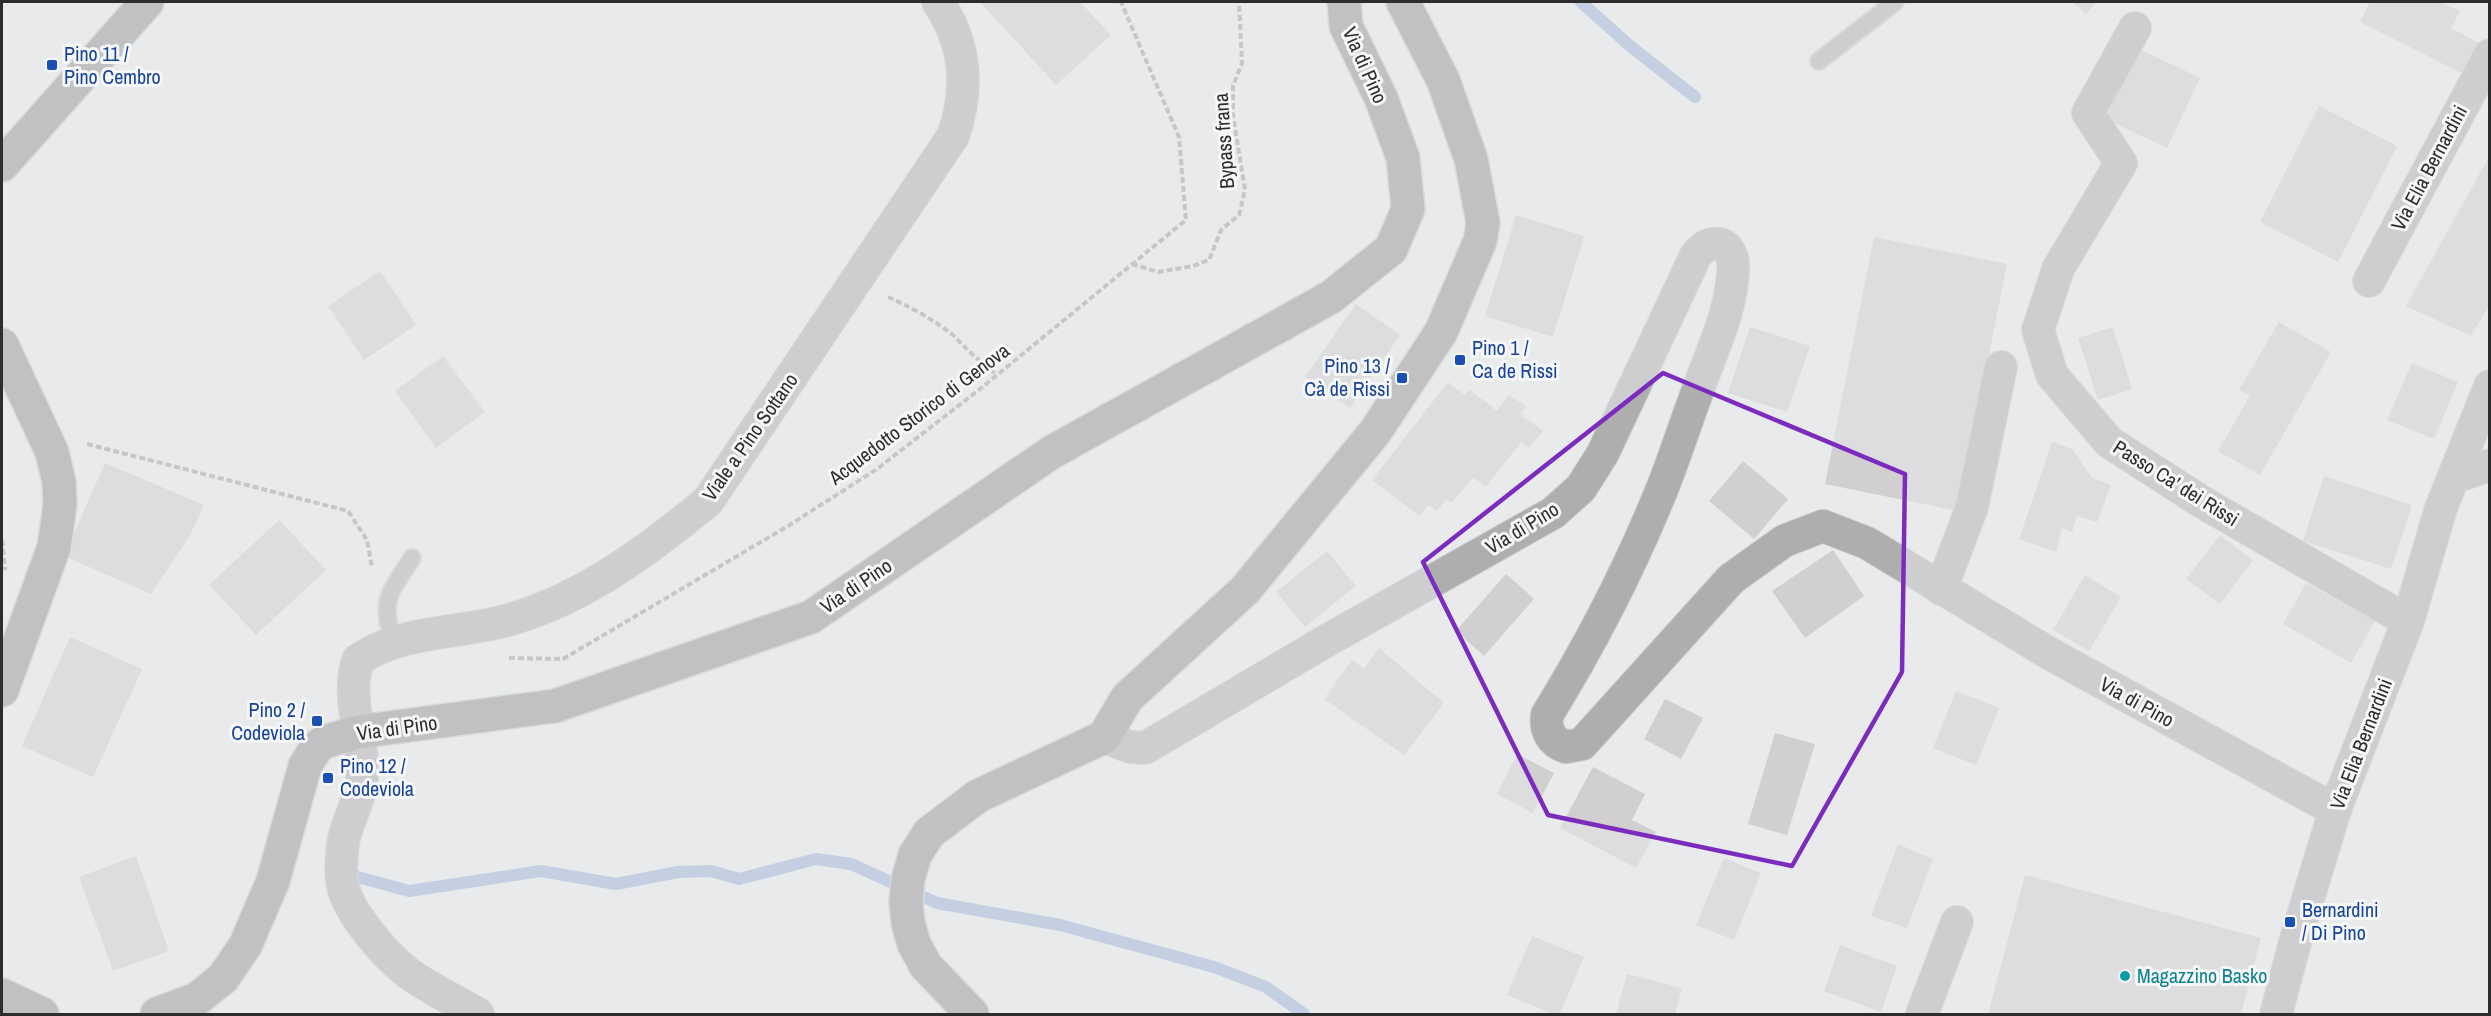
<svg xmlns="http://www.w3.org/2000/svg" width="2491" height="1016" font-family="'Archivo Narrow',sans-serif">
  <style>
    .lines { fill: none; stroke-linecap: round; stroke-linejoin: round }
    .stream { stroke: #9aafd4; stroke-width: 12 }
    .building { fill: #d1cfd0 }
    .lane-casing { stroke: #c6c8c9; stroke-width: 20 }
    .street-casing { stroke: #c6c8c9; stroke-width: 34 }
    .secondary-casing { stroke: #c6c8c9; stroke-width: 36 }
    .path { stroke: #9d9e9f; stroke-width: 4; stroke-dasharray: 6 3; stroke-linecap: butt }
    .lane { stroke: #afaeaf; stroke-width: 16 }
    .street { stroke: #afaeaf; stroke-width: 32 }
    .secondary { stroke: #929192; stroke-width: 33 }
    .marked { fill: none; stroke: #7b2cbf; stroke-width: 4.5; stroke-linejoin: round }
    .transit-dot { fill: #1a4fb4; stroke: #f6f7f8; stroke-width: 2 }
    .culture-dot { fill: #0f9aa8; stroke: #f6f7f8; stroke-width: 2 }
    .labels { text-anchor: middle; stroke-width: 6; stroke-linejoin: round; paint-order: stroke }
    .transit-label { font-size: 20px; fill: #164399; stroke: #f6f7f8; text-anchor: start }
    .street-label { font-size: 20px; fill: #2d2d2e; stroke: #f6f7f8 }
    .culture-label { font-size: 20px; fill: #0d838f; stroke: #f6f7f8; text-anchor: start }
  </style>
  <rect width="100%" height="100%" fill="#e8eaeb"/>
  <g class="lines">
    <g class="stream">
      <polyline points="1581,2 1630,46 1695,97"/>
      <polyline points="347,874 409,891 541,871 616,884 678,872 711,871 739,879 816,859 851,864 937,903 1060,925 1214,967 1266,987 1304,1014"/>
    </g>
  </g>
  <g class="building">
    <polygon points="980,2 1080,2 1111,35 1056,85"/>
    <polygon points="2072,2 2097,2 2086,14"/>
    <polygon points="2370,2 2440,2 2460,11 2451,28 2481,44 2465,75 2360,22"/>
    <polygon points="2137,48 2200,78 2167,148 2104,118"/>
    <polygon points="2319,106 2397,146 2338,262 2260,222"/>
    <polygon points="2490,155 2490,304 2471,336 2406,306"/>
    <polygon points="1516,215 1584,236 1553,337 1485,316"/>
    <polygon points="1874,237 2007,264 1958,511 1825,484"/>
    <polygon points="380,271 416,325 364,360 328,306"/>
    <polygon points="1356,304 1400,335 1350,408 1305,377"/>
    <polygon points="2279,322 2331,352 2260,475 2218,451 2250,396 2239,390"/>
    <polygon points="1750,327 1810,346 1787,412 1728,393"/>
    <polygon points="2113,327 2132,389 2098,400 2078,338"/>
    <polygon points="443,356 485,412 436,448 395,391"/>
    <polygon points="2412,363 2458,382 2434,439 2387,420"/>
    <polygon points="1448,382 1465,395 1469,389 1497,411 1509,395 1526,406 1520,414 1543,431 1529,448 1521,442 1486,487 1473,477 1452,503 1446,499 1437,511 1428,505 1419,516 1372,480"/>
    <polygon points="2052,442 2072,449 2092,478 2111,485 2097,522 2077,516 2072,532 2062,528 2056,552 2019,539"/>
    <polygon points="1743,461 1788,499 1754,539 1709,501"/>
    <polygon points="105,463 204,505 189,537 151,594 64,556"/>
    <polygon points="2324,476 2412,505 2391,569 2303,541"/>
    <polygon points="279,520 326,570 256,635 209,585"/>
    <polygon points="2220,535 2253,560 2220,604 2186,579"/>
    <polygon points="1833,550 1864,596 1805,638 1772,591"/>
    <polygon points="1327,551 1356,586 1305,627 1276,592"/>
    <polygon points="1506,574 1534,599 1484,656 1456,631"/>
    <polygon points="2085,575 2121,597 2089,651 2053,630"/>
    <polygon points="2306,583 2375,621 2351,663 2283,624"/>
    <polygon points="70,637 142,669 93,777 22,746"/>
    <polygon points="1379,648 1444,703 1404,755 1324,699 1352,660 1364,669"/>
    <polygon points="1956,691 1999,708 1976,765 1933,748"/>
    <polygon points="1665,699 1703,718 1681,759 1644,739"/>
    <polygon points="1775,733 1815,744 1787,835 1748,824"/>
    <polygon points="1517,754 1554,773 1533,813 1497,794"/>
    <polygon points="1593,767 1645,794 1632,820 1656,832 1636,868 1560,828"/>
    <polygon points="1898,844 1933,859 1907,928 1871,916"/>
    <polygon points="136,856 169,951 113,971 79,877"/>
    <polygon points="1724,858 1761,873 1734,940 1696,925"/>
    <polygon points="2025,875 2261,938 2241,1014 1988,1014"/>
    <polygon points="1532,936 1584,957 1560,1014 1553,1014 1507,995"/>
    <polygon points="1840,945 1897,966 1881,1012 1824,991"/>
    <polygon points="1627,974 1682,988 1675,1014 1616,1014"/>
  </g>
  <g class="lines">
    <g class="lane-casing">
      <g id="lane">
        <polyline points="1819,61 1895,2"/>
        <path d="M 394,642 C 379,600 390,593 412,558"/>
      </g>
    </g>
    <g class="street-casing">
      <g id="street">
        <polyline points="2135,28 2088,113 2121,163 2058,269 2038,330 2052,375 2109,442 2202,502 2408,621"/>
        <polyline points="2369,281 2490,55"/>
        <polyline points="2455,477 2490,465"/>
        <polyline points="1941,589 1972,507 2001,367"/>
        <path d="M 1104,737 L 1130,747 L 1145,748 L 1326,641 L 1553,513 L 1581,488 L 1603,453 L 1696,255 C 1705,243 1724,237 1731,255 C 1735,263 1733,274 1732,282 C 1728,319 1710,355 1698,390 C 1686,422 1676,453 1664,484 C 1632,564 1592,642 1547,715 C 1545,730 1551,742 1566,747 L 1582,744 L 1731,579 L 1784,541 L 1823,526 L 1867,543 L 2052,655 L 2335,810"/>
        <path d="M 478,1014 C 456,1001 432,990 411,975 C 387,958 345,910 342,881 C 340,869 342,855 343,844 C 345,825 361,799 362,778 C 365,738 345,699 358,660 C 404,628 463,635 515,618 C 587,596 650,549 708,501 L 953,136 C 970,88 966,44 938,2"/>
        <polyline points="1922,1014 1957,922"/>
        <polyline points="2276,1014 2297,935 2335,810 2408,621 2441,508 2490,386"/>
      </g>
    </g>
    <g class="secondary-casing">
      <g id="secondary">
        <polyline points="2,165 147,2"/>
        <polyline points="2,345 52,452 59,482 60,505 54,547 2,690"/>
        <polyline points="2,995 42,1014"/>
        <polyline points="157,1014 197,999 223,978 245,946 273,881 305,766 316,748 324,742 358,732 555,706 811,617 1052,452 1331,297 1391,249 1408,209 1403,158 1381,98 1346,26 1344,2"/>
        <polyline points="972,1014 926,966 914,944 908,923 906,902 908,879 915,855 929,833 978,796 1104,737 1127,698 1245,590 1375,432 1441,332 1480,241 1483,223 1471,159 1443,80 1403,2"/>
      </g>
    </g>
    <g class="path">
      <polyline points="1132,264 1158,272 1193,266 1209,260 1221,230 1239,215 1245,190 1233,115 1233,86 1242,63 1239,2"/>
      <path d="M 888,297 C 905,304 942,324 956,338 C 970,353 981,362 997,375"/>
      <polyline points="87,444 348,511 367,540 372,567"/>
      <polyline points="2,540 5,570"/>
      <polyline points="509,658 563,659 788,526 877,469 980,389 1186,220 1179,137 1121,2"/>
    </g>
    <use href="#lane" class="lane"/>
    <use href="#street" class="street"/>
    <use href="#secondary" class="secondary"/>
  </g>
  <path d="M0 0H2491V1016H0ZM 1663,373 L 1905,474 L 1902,672 L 1792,866 L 1548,815 L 1423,562 Z" fill="#e8eaeb" fill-opacity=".55" fill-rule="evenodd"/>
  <path class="marked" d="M 1663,373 L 1905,474 L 1902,672 L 1792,866 L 1548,815 L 1423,562 Z"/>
  <g class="transit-dot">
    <rect x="46" y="59" width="12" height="12" rx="3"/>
    <rect x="1454" y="354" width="12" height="12" rx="3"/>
    <rect x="1396" y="372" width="12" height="12" rx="3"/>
    <rect x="311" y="715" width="12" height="12" rx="3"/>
    <rect x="322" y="772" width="12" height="12" rx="3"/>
    <rect x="2284" y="916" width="12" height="12" rx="3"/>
  </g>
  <circle class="culture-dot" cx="2125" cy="976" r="6"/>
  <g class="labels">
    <g class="transit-label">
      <text x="64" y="61">Pino 11 /<tspan x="64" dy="23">Pino Cembro</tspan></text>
      <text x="1472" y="355">Pino 1 /<tspan x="1472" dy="23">Ca de Rissi</tspan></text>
      <text x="1390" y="373" text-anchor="end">Pino 13 /<tspan x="1390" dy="23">Cà de Rissi</tspan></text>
      <text x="305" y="717" text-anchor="end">Pino 2 /<tspan x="305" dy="23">Codeviola</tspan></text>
      <text x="340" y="773">Pino 12 /<tspan x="340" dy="23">Codeviola</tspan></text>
      <text x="2302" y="917">Bernardini<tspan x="2302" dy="23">/ Di Pino</tspan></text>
    </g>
    <g class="street-label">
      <text transform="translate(1365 65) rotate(66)" y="7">Via di Pino</text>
      <text transform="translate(1224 141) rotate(-94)" y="7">Bypass frana</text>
      <text transform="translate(2429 168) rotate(-62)" y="7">Via Elia Bernardini</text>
      <text transform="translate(919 414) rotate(-37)" y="7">Acquedotto Storico di Genova</text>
      <text transform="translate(750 437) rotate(-55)" y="7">Viale a Pino Sottano</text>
      <text transform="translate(2176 483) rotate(32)" y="7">Passo Ca' dei Rissi</text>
      <text transform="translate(1522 528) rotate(-31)" y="7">Via di Pino</text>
      <text transform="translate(856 586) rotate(-34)" y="7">Via di Pino</text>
      <text transform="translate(2137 702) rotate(29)" y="7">Via di Pino</text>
      <text transform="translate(397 728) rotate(-8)" y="7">Via di Pino</text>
      <text transform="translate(2361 744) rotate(-69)" y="7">Via Elia Bernardini</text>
    </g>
    <g class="culture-label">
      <text x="2137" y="983">Magazzino Basko</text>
    </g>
  </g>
  <rect width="2491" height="1016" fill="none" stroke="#2d2d2e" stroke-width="6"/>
</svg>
